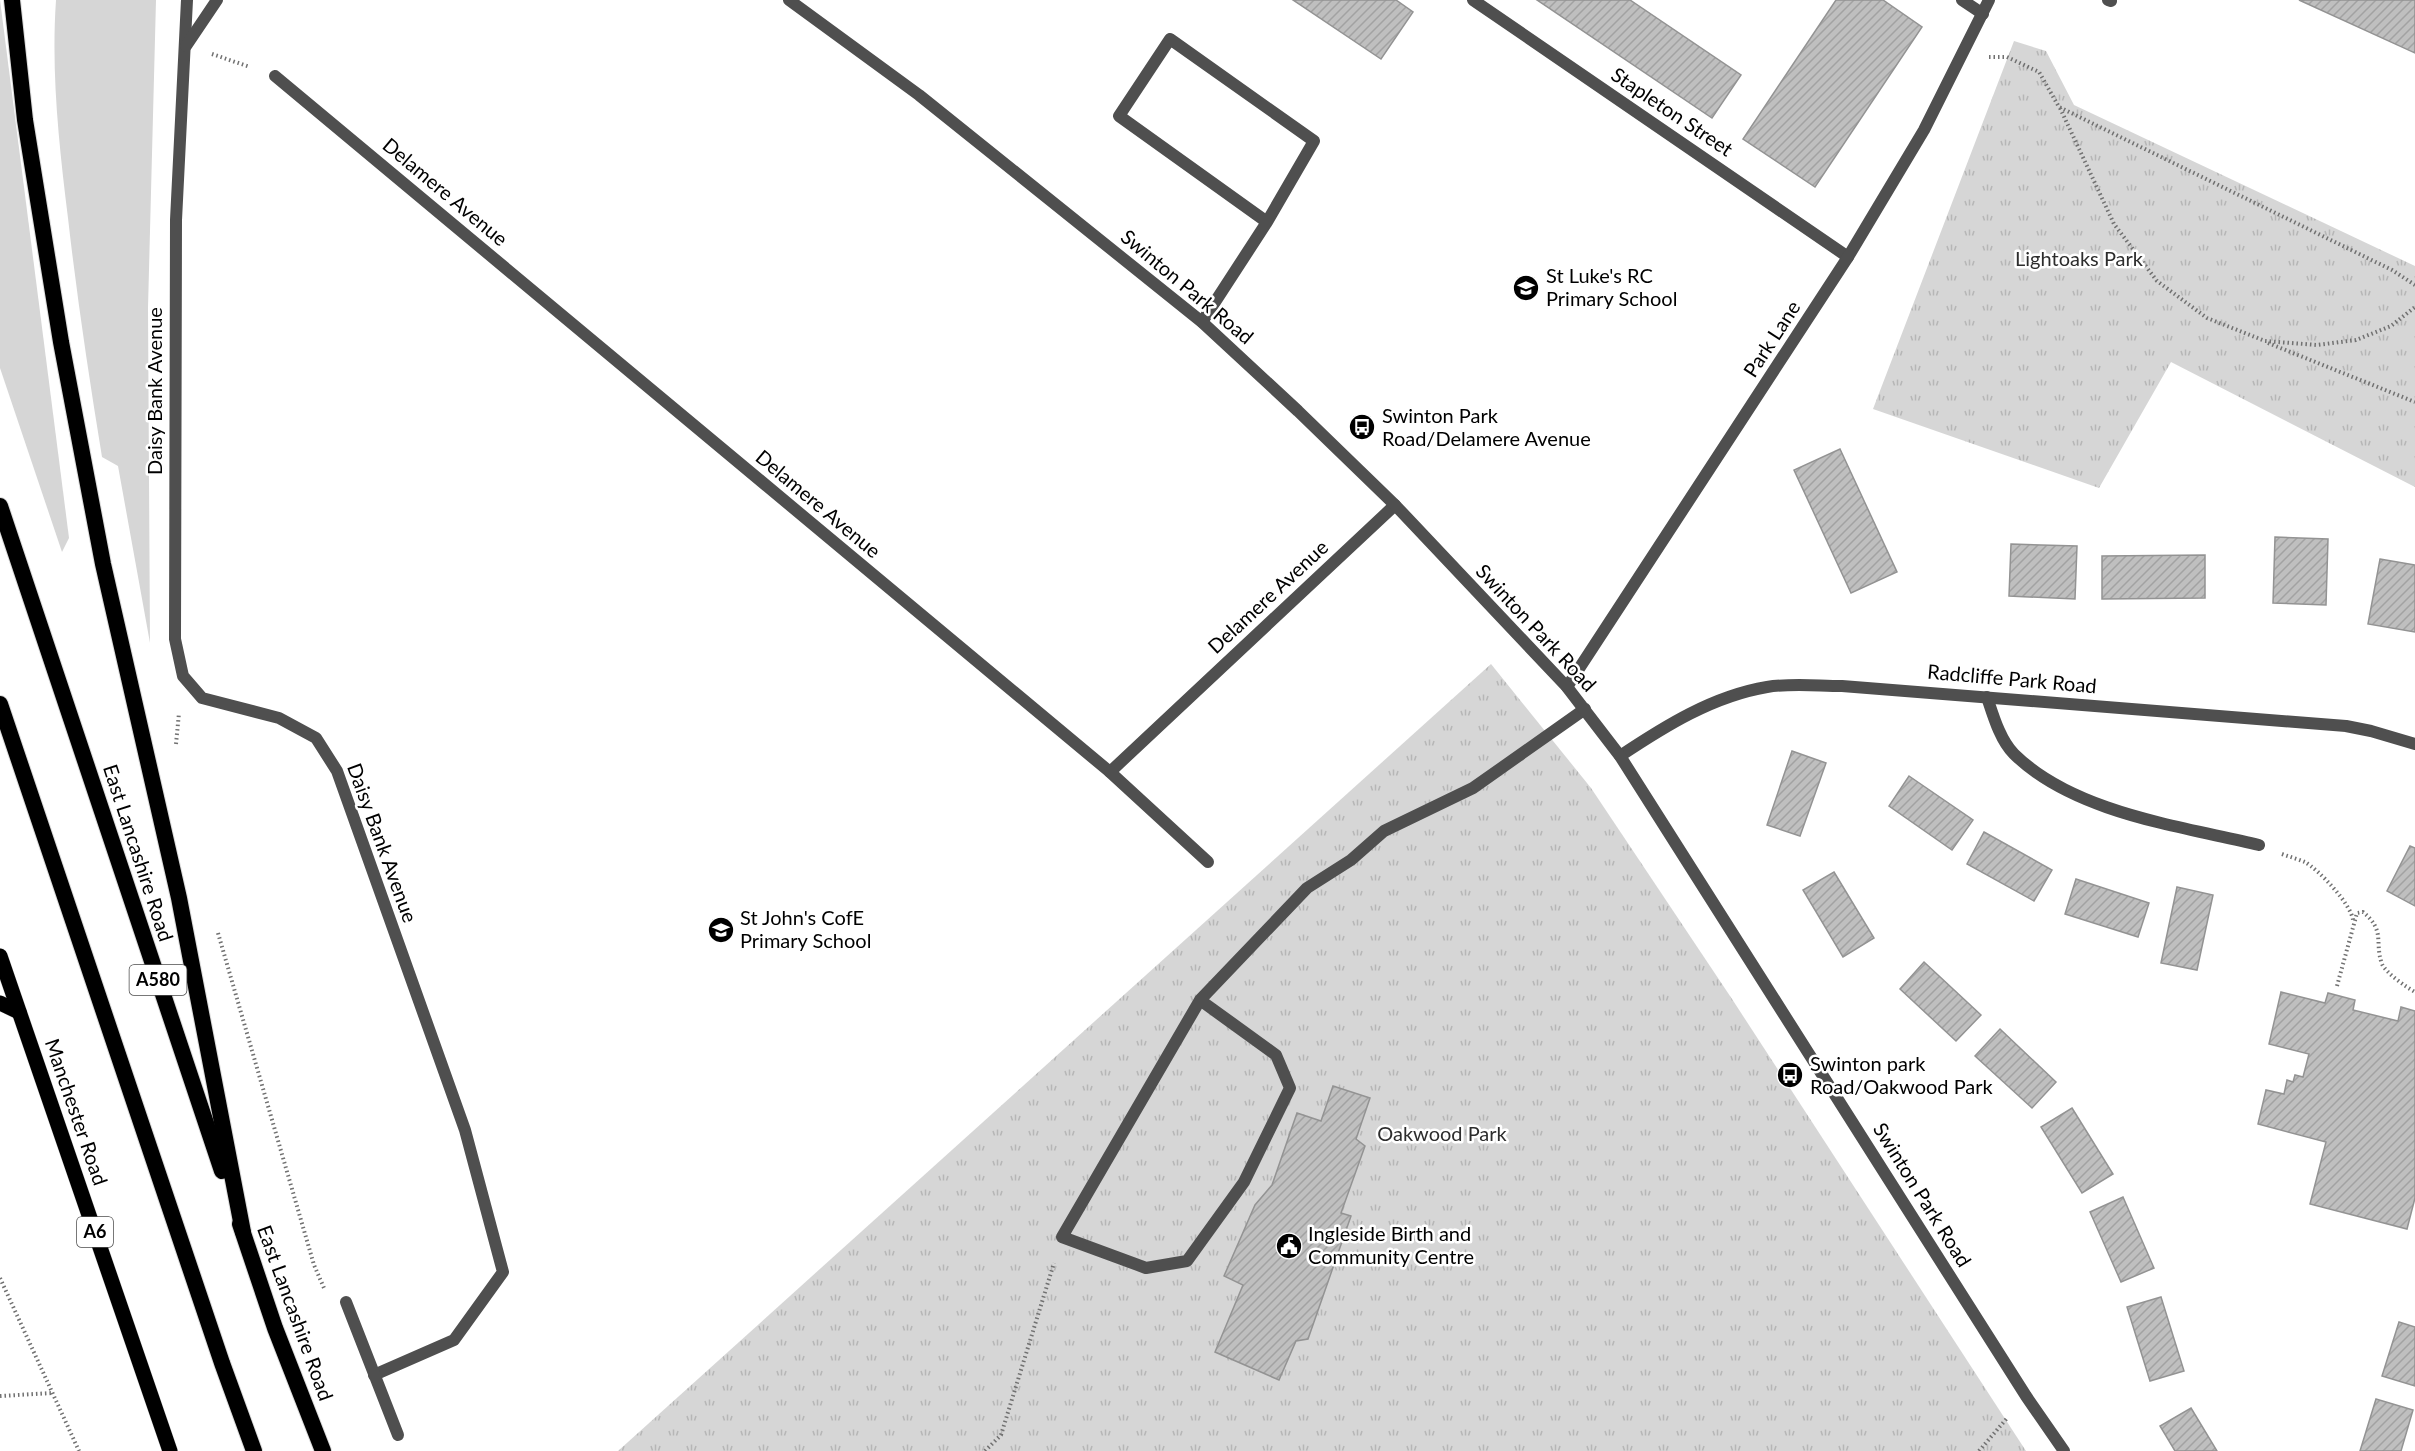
<svg xmlns="http://www.w3.org/2000/svg" width="2415" height="1451" font-family="Lato,sans-serif">
  <style>
    .grass { fill: #d6d6d6 }
    .park { fill: url(#park-tufts) }
    .building { fill: url(#building-hatch); stroke: #939393; stroke-width: 1.5 }
    .lines { fill: none; stroke-linecap: round; stroke-linejoin: round }
    .primary-casing { stroke: #dbdbdb; stroke-width: 16 }
    .trunk-casing { stroke: #dbdbdb; stroke-width: 18 }
    .path { stroke: #717171; stroke-width: 4; stroke-dasharray: 1.5 3; stroke-linecap: butt }
    .service { stroke: #4f4f4f; stroke-width: 12 }
    .minor { stroke: #4f4f4f; stroke-width: 12 }
    .tertiary { stroke: #4f4f4f; stroke-width: 12 }
    .primary { stroke: #000; stroke-width: 15 }
    .trunk { stroke: #000; stroke-width: 16 }
    .labels { text-anchor: middle; stroke-width: 5; stroke-linejoin: round; paint-order: stroke }
    .shield { fill: #fff; stroke: #4c4c4c; stroke-width: 1.5 }
    .shield-label { font-size: 18px; font-weight: bold; fill: #000 }
    .street-label { font-size: 20px; fill: #000; stroke: #fff }
    .park-label { font-size: 20px; fill: #2d2d2d; stroke: #fff }
    .poi-label { font-size: 20px; fill: #000; stroke: #fff; text-anchor: start }
  </style>
  <defs>
    <pattern id="park-tufts" width="24" height="20" patternUnits="userSpaceOnUse" patternTransform="scale(1.5)"><rect width="24" height="20" fill="#d6d6d6"/><path d="M3 7l-1-3M5 7V3M7 7l1-3M15 17l-1-3M17 17v-4M19 17l1-3" fill="none" stroke="#b6b6b6"/></pattern>
    <pattern id="building-hatch" width="6" height="6" patternUnits="userSpaceOnUse" patternTransform="scale(1.5)"><rect width="6" height="6" fill="#bfbfbf"/><path d="M-1 1l2-2M0 6l6-6M5 7l2-2" fill="none" stroke="#a2a2a2"/></pattern>
  </defs>
  <rect width="100%" height="100%" fill="#fff"/>
  <g class="grass">
    <polygon points="0,0 69,538 62,552 0,368"/>
    <path d="M 56,0 L 156,0 L 148,308 L 150,643 L 118,466 L 102,457 C 89,377 77,298 68,218 C 59,145 51,73 56,0 Z"/>
  </g>
  <g class="park">
    <polygon points="2014,41 2046,51 2074,105 2415,266 2415,487 2171,362 2099,488 1873,409"/>
    <polygon points="1491,664 1591,788 1732,999 2026,1451 618,1451"/>
  </g>
  <g class="building">
    <polygon points="1293,0 1396,0 1413,12 1381,59"/>
    <polygon points="1537,0 1630,0 1741,75 1712,118"/>
    <polygon points="1836,0 1883,0 1922,27 1815,187 1743,139"/>
    <polygon points="2299,0 2415,0 2415,53"/>
    <polygon points="1840,449 1897,572 1851,593 1794,470"/>
    <polygon points="2275,537 2328,539 2326,605 2273,603"/>
    <polygon points="2011,544 2077,546 2075,599 2009,596"/>
    <polygon points="2205,555 2205,598 2102,599 2102,556"/>
    <polygon points="2380,559 2415,565 2415,632 2368,624"/>
    <polygon points="1792,751 1826,763 1800,836 1767,825"/>
    <polygon points="1909,776 1973,820 1952,850 1889,806"/>
    <polygon points="1984,832 2052,870 2034,901 1967,864"/>
    <polygon points="2410,846 2415,848 2415,906 2387,891"/>
    <polygon points="1834,872 1874,938 1843,957 1803,890"/>
    <polygon points="2076,879 2149,903 2138,937 2065,914"/>
    <polygon points="2177,887 2213,895 2197,970 2161,963"/>
    <polygon points="1924,962 1981,1015 1956,1041 1900,989"/>
    <polygon points="2281,992 2325,1003 2328,993 2355,1000 2353,1010 2398,1021 2401,1007 2415,1011 2415,1198 2407,1229 2310,1204 2326,1142 2258,1124 2266,1090 2284,1094 2287,1080 2293,1082 2295,1075 2303,1077 2309,1054 2269,1044"/>
    <polygon points="2000,1029 2056,1082 2032,1108 1975,1056"/>
    <polygon points="1333,1086 1370,1098 1356,1139 1365,1146 1341,1213 1351,1216 1308,1339 1296,1341 1279,1380 1215,1352 1243,1285 1224,1276 1255,1205 1272,1185 1297,1113 1321,1121"/>
    <polygon points="2072,1108 2113,1174 2082,1193 2041,1127"/>
    <polygon points="2123,1197 2154,1268 2121,1282 2090,1212"/>
    <polygon points="2161,1297 2184,1371 2150,1381 2127,1307"/>
    <polygon points="2399,1322 2415,1327 2415,1386 2382,1376"/>
    <polygon points="2376,1399 2413,1410 2401,1451 2360,1451"/>
    <polygon points="2191,1408 2217,1451 2175,1451 2160,1426"/>
  </g>
  <g class="lines">
    <g class="primary-casing">
      <g id="primary">
        <polyline points="0,956 170,1451"/>
        <polyline points="0,1003 19,1012"/>
      </g>
    </g>
    <g class="trunk-casing">
      <g id="trunk">
        <polyline points="12,0 25,120 61,342 103,564 179,898 243,1232"/>
        <polyline points="0,506 222,1171"/>
        <polyline points="0,704 222,1363 254,1451"/>
        <polyline points="240,1224 275,1328 323,1451"/>
      </g>
    </g>
    <g class="path">
      <polyline points="212,54 250,67"/>
      <polyline points="1989,57 2007,57 2039,72 2059,107 2392,270 2415,285"/>
      <polyline points="2060,108 2114,224 2157,281 2207,318 2265,341 2317,345 2356,340 2391,326 2415,307"/>
      <polyline points="2268,343 2415,402"/>
      <polyline points="176,744 179,713"/>
      <path d="M 2282,854 C 2290,857 2298,859 2305,862 C 2319,870 2351,904 2353,920"/>
      <polyline points="218,933 314,1265 324,1288"/>
      <path d="M 2337,986 L 2357,913 L 2363,912 C 2386,931 2374,942 2382,964 C 2386,973 2406,987 2415,992"/>
      <polyline points="0,1278 79,1451"/>
      <polyline points="0,1396 52,1393"/>
      <polyline points="985,1451 1001,1435 1054,1263"/>
      <polyline points="1979,1451 2008,1417"/>
    </g>
    <g class="service">
      <polyline points="2108,0 2111,1"/>
      <polyline points="1202,322 1267,222 1119,116 1170,39 1314,141 1267,222"/>
      <polyline points="1200,1000 1276,1055 1290,1088 1244,1182 1187,1261 1146,1268 1062,1237 1200,1000 1307,888 1351,860 1384,831 1473,788 1585,709"/>
    </g>
    <g class="minor">
      <polyline points="187,0 176,220 175,639 183,676 202,698 279,718 316,738 337,771 465,1130 503,1272 454,1340 374,1375"/>
      <polyline points="1473,0 1848,257"/>
      <polyline points="1962,0 1983,14"/>
      <polyline points="186,46 217,0"/>
      <polyline points="275,76 1110,772 1395,505"/>
      <polyline points="1567,687 1848,257 1924,130 1989,0"/>
      <path d="M 1987,697 C 1993,715 2000,740 2014,754 C 2074,813 2180,826 2259,845"/>
      <path d="M 1620,756 C 1665,726 1713,696 1767,687 C 1791,683 1818,686 1842,686 L 2346,726 L 2371,731 L 2415,744"/>
      <polyline points="1110,772 1208,862"/>
      <polyline points="346,1302 398,1435"/>
    </g>
    <polyline class="tertiary" points="789,0 919,95 1202,322 1298,411 1395,505 1567,687 1620,756 2026,1396 2064,1451"/>
    <use href="#primary" class="primary"/>
    <use href="#trunk" class="trunk"/>
  </g>
  <defs>
    <g id="school-disc" transform="scale(1.35)"><circle r="9.5" fill="#000" stroke="#fff"/><path d="M0-5L7-2L0 1L-7-2ZM-4 1L0 2.5L4 1V4Q0 6-4 4Z" fill="#fff"/></g>
    <g id="bus-disc" transform="scale(1.35)"><circle r="9.5" fill="#000" stroke="#fff"/><path d="M-5-6H5V4H4V6H2V4H-2V6H-4V4H-5ZM-3.5-4V0h7V-4ZM-3.5 1.2v1.5H-2V1.2ZM2 1.2v1.5H3.5V1.2Z" fill="#fff"/></g>
    <g id="civic-disc" transform="scale(1.35)"><circle r="9.5" fill="#000" stroke="#fff"/><path d="M-.6-6.5H3V-4.5H.6V-3L4-1V1h2V6H-6V1h2V-1L-.6-3ZM-1.2 2.5V6h2.4V2.5Z" fill="#fff"/></g>
  </defs>
  <g fill-rule="evenodd">
    <use href="#school-disc" x="1526" y="288"/>
    <use href="#bus-disc" x="1362" y="427"/>
    <use href="#school-disc" x="721" y="930"/>
    <use href="#bus-disc" x="1790" y="1075"/>
    <use href="#civic-disc" x="1289" y="1246"/>
  </g>
  <g class="labels">
    <g class="shield">
      <rect x="129.5" y="965" width="57" height="30" rx="4.5"/>
      <rect x="77" y="1217" width="36" height="30" rx="4.5"/>
    </g>
    <g class="shield-label">
      <text x="158" y="986">A580</text>
      <text x="95" y="1238">A6</text>
    </g>
    <g class="street-label">
      <text transform="translate(1672 112) rotate(34)" y="7">Stapleton Street</text>
      <text transform="translate(445 192) rotate(40)" y="7">Delamere Avenue</text>
      <text transform="translate(1187 287) rotate(40)" y="7">Swinton Park Road</text>
      <text transform="translate(1772 339) rotate(-57)" y="7">Park Lane</text>
      <text transform="translate(155 391) rotate(-90)" y="7">Daisy Bank Avenue</text>
      <text transform="translate(818 504) rotate(40)" y="7">Delamere Avenue</text>
      <text transform="translate(1268 597) rotate(-43)" y="7">Delamere Avenue</text>
      <text transform="translate(1536 628) rotate(47)" y="7">Swinton Park Road</text>
      <text transform="translate(2012 679) rotate(5)" y="7">Radcliffe Park Road</text>
      <text transform="translate(382 843) rotate(70)" y="7">Daisy Bank Avenue</text>
      <text transform="translate(138 853) rotate(72)" y="7">East Lancashire Road</text>
      <text transform="translate(76 1112) rotate(71)" y="7">Manchester Road</text>
      <text transform="translate(1922 1195) rotate(58)" y="7">Swinton Park Road</text>
      <text transform="translate(295 1313) rotate(70)" y="7">East Lancashire Road</text>
    </g>
    <g class="park-label">
      <text x="2079" y="266">Lightoaks Park</text>
      <text x="1442" y="1141">Oakwood Park</text>
    </g>
    <g class="poi-label">
      <text x="1546" y="283">St Luke's RC<tspan x="1546" dy="23">Primary School</tspan></text>
      <text x="1382" y="423">Swinton Park<tspan x="1382" dy="23">Road/Delamere Avenue</tspan></text>
      <text x="740" y="925">St John's CofE<tspan x="740" dy="23">Primary School</tspan></text>
      <text x="1810" y="1071">Swinton park<tspan x="1810" dy="23">Road/Oakwood Park</tspan></text>
      <text x="1308" y="1241">Ingleside Birth and<tspan x="1308" dy="23">Community Centre</tspan></text>
    </g>
  </g>
</svg>
